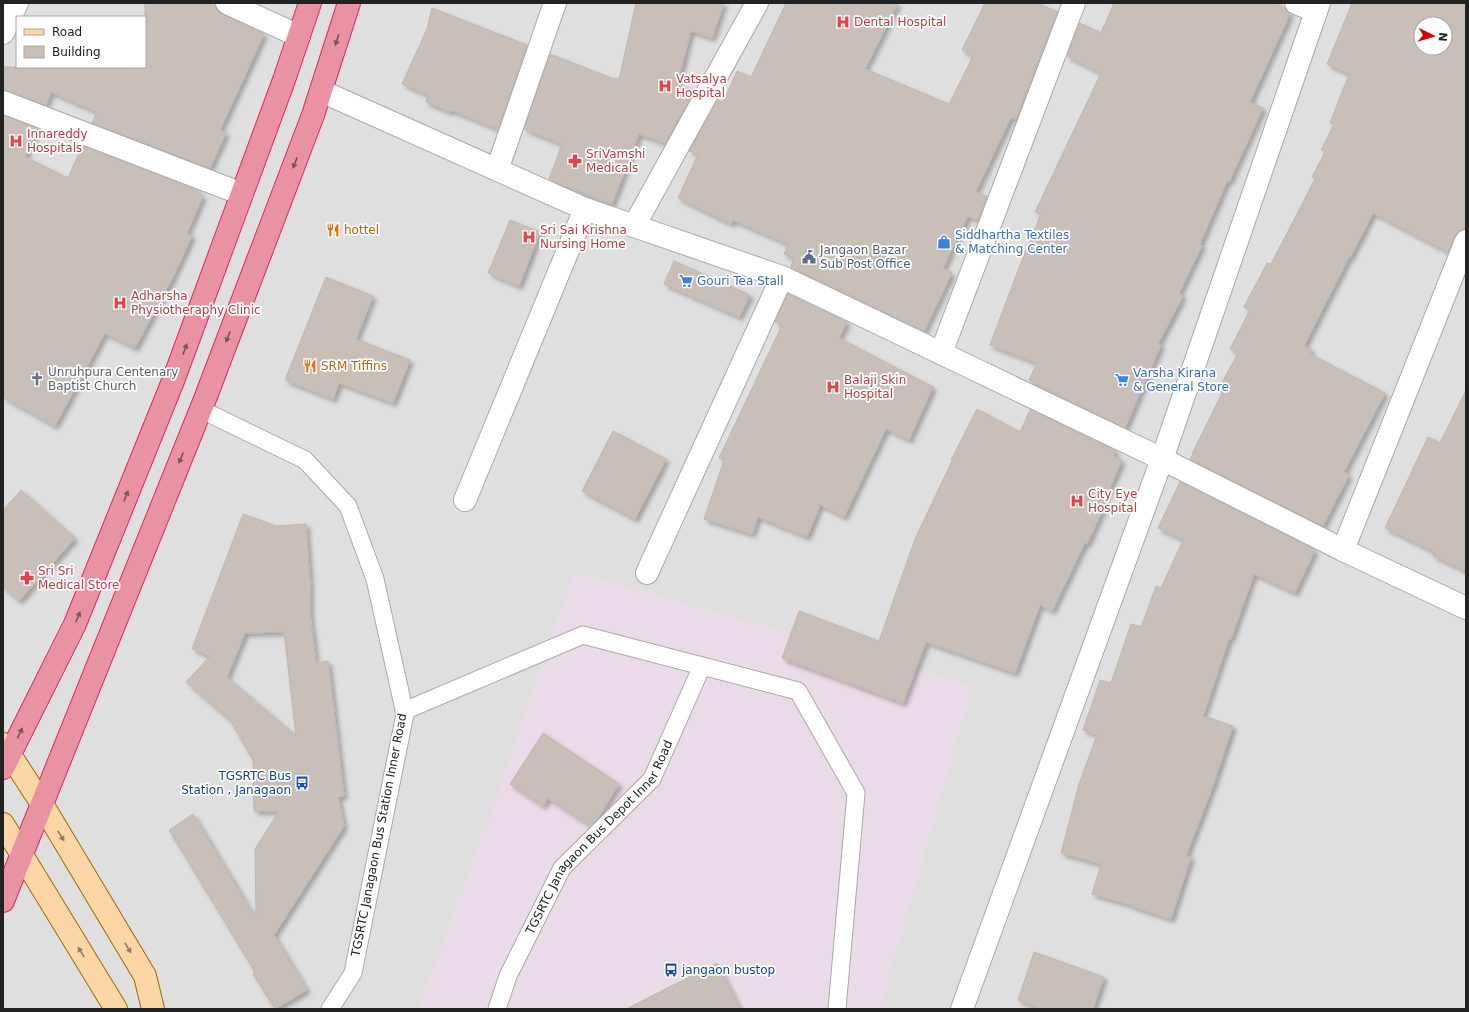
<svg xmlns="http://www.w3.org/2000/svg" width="1469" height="1012" font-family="'DejaVu Sans',sans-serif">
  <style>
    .residential { fill: #e0dfdf; fill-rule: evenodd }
    .industrial { fill: #ebdbe8 }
    .building { fill: #c7bfb8; stroke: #c4b6ab; fill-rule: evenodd; filter: url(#shadow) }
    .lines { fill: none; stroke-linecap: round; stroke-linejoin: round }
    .lane-casing { stroke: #a9a9a9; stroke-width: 19 }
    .street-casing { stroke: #a9a9a9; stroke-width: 24 }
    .primary-casing { stroke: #a06b00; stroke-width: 24 }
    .highway-casing { stroke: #dc2a67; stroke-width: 24 }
    .lane { stroke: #fff; stroke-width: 17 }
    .street { stroke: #fff; stroke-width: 22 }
    .primary { stroke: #fcd6a4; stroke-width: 22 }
    .highway { stroke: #e892a2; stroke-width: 22 }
    .oneway { fill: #7b545c }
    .oneway2 { fill: #8f7c63 }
    .labels { text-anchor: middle; stroke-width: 3.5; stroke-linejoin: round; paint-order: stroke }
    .health-label { font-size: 12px; fill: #be3a42; stroke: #fff; text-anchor: start }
    .food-label { font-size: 12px; fill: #c56008; stroke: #fff; text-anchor: start }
    .shop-label { font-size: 12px; fill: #366cbe; stroke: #fff; text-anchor: start }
    .service-label { font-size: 12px; fill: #4e5e75; stroke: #fff; text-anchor: start }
    .worship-label { font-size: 12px; fill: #5b616d; stroke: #fff; text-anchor: start }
    .transit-label { font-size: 12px; fill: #164399; stroke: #fff; text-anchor: end }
    .street-label { font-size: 12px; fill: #222; stroke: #fff }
  </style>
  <defs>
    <filter id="shadow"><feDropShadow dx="3.5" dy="3.5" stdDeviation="2" flood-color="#0004"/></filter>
  </defs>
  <rect width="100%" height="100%" fill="#f2efe9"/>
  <path class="residential" d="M 3,3 L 1466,3 L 1466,1009 L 3,1009 ZM 17,17 L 145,17 L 145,67 L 17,67 ZM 1421,24 L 1445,24 L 1445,48 L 1421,48 Z"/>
  <polygon class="industrial" points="574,572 972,686 880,1009 418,1009 488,822"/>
  <g class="building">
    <polygon points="145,3 208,3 215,6 217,11 222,14 264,34 220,130 226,133 210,168 92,123 97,112 51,92 46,105 3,90 3,67 145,67"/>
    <polygon points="636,3 724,3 712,38 691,31 677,84 694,91 665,143 639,134 612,204 549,179 562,144 524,129 550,54 614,79 615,78 619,79"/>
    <polygon points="786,3 898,3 865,69 949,104 973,56 962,50 985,3 1038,3 1057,12 1016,119 1011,117 976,191 987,197 981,213 977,220 968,216 943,268 952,273 924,331 791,267 794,258 784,254 788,244 733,220 731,224 678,198 698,154 689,151 718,100 723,102 737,71 751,77"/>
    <polygon points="1114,3 1275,3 1285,8 1290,14 1250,102 1263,108 1229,182 1227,181 1200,244 1202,246 1179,293 1183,296 1158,344 1161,345 1125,428 1029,380 1037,363 990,345 1022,260 1041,214 1035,212 1101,73 1067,56 1080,23 1101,33"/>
    <path d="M 1352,3 L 1466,3 L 1466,225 L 1464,229 L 1459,231 L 1455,236 L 1448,252 L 1373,213 L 1350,258 L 1349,257 L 1304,346 L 1312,350 L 1310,354 L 1385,393 L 1344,472 L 1349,475 L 1323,526 L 1190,459 L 1193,454 L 1192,454 L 1222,393 L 1218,390 L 1238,353 L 1230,349 L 1250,310 L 1244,307 L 1267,263 L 1271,264 L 1315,179 L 1312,177 L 1325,152 L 1321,150 L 1334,124 L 1330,123 L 1349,74 L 1327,64 ZM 1421,24 L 1445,24 L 1445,48 L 1421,48 Z"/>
    <polygon points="432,8 527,45 498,129 451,110 450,112 426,102 428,95 402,84 427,29"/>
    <polygon points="3,115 37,128 25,157 68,178 82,146 199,191 198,193 203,196 187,233 192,236 173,277 135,348 105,333 55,426 3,397"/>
    <polygon points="510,220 540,232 519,286 488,273"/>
    <polygon points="674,261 750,295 739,317 664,284"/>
    <polygon points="326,277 373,296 356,339 410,360 393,403 339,383 333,399 285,380"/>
    <polygon points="788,294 847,322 839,338 933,387 909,440 886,429 844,517 820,505 807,537 758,517 752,534 704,519 724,460 719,458 782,325 775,322"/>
    <polygon points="1466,390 1466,571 1433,556 1435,552 1385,528 1428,437 1440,443"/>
    <polygon points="977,409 1020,432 1030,410 1116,451 1113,456 1122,460 1102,506 1104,507 1087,544 1085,543 1052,611 1040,605 1015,673 926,642 903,703 782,658 799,611 879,641 915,539 952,461 951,460"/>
    <polygon points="613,431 666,459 635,519 582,491"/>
    <polygon points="1180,482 1315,550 1295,593 1254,574 1231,639 1229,639 1203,716 1233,726 1214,783 1186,856 1191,857 1171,919 1131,906 1132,905 1092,894 1101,864 1061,853 1079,784 1097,735 1083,730 1100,680 1111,683 1131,624 1141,627 1156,586 1161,588 1183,540 1158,528"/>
    <polygon points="21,490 75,538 19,601 3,587 3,510"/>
    <path d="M 243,514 L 276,526 L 306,524 L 310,586 L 310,614 L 316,663 L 328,661 L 344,796 L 338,797 L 344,826 L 274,935 L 307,990 L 275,1009 L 253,974 L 255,972 L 169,830 L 193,814 L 256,919 L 255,849 L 279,811 L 254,811 L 253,760 L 230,720 L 186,682 L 210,656 L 192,649 ZM 284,632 L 296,736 L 227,677 L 245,633 Z"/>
    <polygon points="543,733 619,784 596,821 590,826 548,798 543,806 510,784"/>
    <polygon points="1034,952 1104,977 1093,1009 1043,1009 1018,1000"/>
    <polygon points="717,963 740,1009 626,1009"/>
  </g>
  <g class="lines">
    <g class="lane-casing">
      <g id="lane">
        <polyline points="200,409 305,460 348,506 375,579 405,714 353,973 330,1009"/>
        <polyline points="404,711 583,635 798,691 856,793 837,1009"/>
        <path id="s1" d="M 497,1009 L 508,976 L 562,868 L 652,779 L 702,666"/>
      </g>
    </g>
    <g class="street-casing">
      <g id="street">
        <polyline points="227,3 299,36"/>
        <polyline points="1296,3 1316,11"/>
        <polyline points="3,33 17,3"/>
        <polyline points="321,91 585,209 782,277 647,573"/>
        <polyline points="3,102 242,194"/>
        <polyline points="497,170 555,3"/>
        <polyline points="634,226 757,3"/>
        <polyline points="782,277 1162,459 1319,3"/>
        <polyline points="941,353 1074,3"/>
        <polyline points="465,500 585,209"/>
        <polyline points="1343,550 1466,608"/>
        <polyline points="962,1009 1162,459 1343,550 1466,241"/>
      </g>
    </g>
    <g class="primary-casing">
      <g id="primary">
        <polyline points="3,744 42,804 145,976 153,1009"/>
        <polyline points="3,824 116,1009"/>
      </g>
    </g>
    <g class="highway-casing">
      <g id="highway">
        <polyline points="3,768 75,624 173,381 284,80 310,3"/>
        <polyline points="3,901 205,399 313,115 349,3"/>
      </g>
    </g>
    <use href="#lane" class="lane"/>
    <use href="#street" class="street"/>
    <use href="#primary" class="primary"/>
    <use href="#highway" class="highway"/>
  </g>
  <defs><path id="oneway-solid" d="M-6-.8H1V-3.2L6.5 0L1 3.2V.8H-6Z"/></defs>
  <g class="oneway">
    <use href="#oneway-solid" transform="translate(337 40) rotate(108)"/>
    <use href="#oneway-solid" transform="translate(295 163) rotate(111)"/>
    <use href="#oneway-solid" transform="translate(228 337) rotate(111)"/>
    <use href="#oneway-solid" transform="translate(185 349) rotate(-70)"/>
    <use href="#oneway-solid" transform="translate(181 458) rotate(112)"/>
    <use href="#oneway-solid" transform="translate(126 496) rotate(-68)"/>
    <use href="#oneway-solid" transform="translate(78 617) rotate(-68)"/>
    <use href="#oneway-solid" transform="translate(20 733) rotate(-64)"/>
  </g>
  <g class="oneway2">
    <use href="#oneway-solid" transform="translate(61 836) rotate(59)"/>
    <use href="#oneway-solid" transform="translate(128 948) rotate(59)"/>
    <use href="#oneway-solid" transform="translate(81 952) rotate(-122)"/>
  </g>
  <defs>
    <g id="hospital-bare" transform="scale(1.08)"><path d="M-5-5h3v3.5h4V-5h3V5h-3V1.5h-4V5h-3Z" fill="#e0444e" stroke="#fff" stroke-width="2.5" paint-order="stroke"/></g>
    <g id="pharmacy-bare" transform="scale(1.08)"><path d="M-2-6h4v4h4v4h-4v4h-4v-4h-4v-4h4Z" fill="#e0444e" stroke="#fff" stroke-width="2.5" paint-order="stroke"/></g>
    <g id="restaurant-bare" transform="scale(1.08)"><path d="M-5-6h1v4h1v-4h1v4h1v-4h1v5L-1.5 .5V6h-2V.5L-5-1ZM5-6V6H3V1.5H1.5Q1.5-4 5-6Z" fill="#e8710a" stroke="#fff" stroke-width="2.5" paint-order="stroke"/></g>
    <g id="shop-bare" transform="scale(1.08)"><path d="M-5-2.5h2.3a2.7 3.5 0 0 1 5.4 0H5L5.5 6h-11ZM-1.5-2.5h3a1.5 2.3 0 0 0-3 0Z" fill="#3f7fe0" stroke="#fff" stroke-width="2.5" paint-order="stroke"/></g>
    <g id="civic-bare" transform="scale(1.08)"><path d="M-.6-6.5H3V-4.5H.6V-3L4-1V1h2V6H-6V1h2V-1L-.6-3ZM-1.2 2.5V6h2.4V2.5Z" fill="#5c6f8a" stroke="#fff" stroke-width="2.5" paint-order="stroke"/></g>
    <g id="supermarket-bare" transform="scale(1.08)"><path d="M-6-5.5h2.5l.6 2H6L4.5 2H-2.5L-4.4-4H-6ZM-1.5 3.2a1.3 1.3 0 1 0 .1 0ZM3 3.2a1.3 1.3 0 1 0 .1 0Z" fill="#3f7fe0" stroke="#fff" stroke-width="2.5" paint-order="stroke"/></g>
    <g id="church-bare" transform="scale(1.08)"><path d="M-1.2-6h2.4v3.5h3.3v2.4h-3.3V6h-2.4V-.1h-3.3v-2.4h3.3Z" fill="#6b7280" stroke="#fff" stroke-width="2.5" paint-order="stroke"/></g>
    <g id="bus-bare" transform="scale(1.08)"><path d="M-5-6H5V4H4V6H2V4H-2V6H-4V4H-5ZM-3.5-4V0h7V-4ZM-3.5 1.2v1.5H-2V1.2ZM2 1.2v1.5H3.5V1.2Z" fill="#1a4fb4" stroke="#fff" stroke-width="2.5" paint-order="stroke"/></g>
  </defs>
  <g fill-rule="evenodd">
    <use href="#hospital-bare" x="843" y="22"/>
    <use href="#hospital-bare" x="665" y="86"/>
    <use href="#hospital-bare" x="16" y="141"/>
    <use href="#pharmacy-bare" x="575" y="161"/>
    <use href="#restaurant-bare" x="333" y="230"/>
    <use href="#hospital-bare" x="529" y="237"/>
    <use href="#shop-bare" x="944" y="242"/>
    <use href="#civic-bare" x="809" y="257"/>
    <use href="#supermarket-bare" x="686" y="281"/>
    <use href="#hospital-bare" x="120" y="303"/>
    <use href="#restaurant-bare" x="310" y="366"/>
    <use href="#church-bare" x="37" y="379"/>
    <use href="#supermarket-bare" x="1122" y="380"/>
    <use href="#hospital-bare" x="833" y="387"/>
    <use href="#hospital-bare" x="1077" y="501"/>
    <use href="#pharmacy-bare" x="27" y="578"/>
    <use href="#bus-bare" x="302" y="783"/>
    <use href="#bus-bare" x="671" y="970"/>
  </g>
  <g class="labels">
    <g class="health-label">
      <text x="854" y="26">Dental Hospital</text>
      <text x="676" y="83">Vatsalya<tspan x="676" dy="14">Hospital</tspan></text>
      <text x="27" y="138">Innareddy<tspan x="27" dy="14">Hospitals</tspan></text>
      <text x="586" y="158">SriVamshi<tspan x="586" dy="14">Medicals</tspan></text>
      <text x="540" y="234">Sri Sai Krishna<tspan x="540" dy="14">Nursing Home</tspan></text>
      <text x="131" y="300">Adharsha<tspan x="131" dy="14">Physiotheraphy Clinic</tspan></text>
      <text x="844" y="384">Balaji Skin<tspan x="844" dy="14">Hospital</tspan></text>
      <text x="1088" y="498">City Eye<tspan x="1088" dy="14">Hospital</tspan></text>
      <text x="38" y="575">Sri Sri<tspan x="38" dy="14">Medical Store</tspan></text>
    </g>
    <g class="food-label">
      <text x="344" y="234">hottel</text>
      <text x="321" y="370">SRM Tiffins</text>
    </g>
    <g class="shop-label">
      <text x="955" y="239">Siddhartha Textiles<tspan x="955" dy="14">&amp; Matching Center</tspan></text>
      <text x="697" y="285">Gouri Tea Stall</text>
      <text x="1133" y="377">Varsha Kirana<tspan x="1133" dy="14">&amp; General Store</tspan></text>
    </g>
    <g class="service-label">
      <text x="820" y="254">Jangaon Bazar<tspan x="820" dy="14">Sub Post Office</tspan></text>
    </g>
    <g class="worship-label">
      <text x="48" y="376">Unruhpura Centenary<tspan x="48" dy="14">Baptist Church</tspan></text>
    </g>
    <g class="transit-label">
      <text x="291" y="780">TGSRTC Bus<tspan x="291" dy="14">Station , Janagaon</tspan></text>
      <text x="682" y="974" text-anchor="start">jangaon bustop</text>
    </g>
    <g class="street-label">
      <text transform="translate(379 835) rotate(-79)" y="4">TGSRTC Janagaon Bus Station Inner Road</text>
      <text dy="4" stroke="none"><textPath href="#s1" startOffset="203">TGSRTC Janagaon Bus Depot Inner Road</textPath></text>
    </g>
  </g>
  <rect width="1469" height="1012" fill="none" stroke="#222222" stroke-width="8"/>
  <rect x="16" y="16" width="130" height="52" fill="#ffffff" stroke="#a7a7a7"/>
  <rect x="24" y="29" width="20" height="6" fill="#fcd6a4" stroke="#a7a7a7"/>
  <text x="52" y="36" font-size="12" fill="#222222">Road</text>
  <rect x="24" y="46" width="20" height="12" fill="#c7bfb8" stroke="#a7a7a7"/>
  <text x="52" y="56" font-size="12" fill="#222222">Building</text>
  <g transform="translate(1433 36) rotate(95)"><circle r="19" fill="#ffffff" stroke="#a7a7a7"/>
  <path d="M0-3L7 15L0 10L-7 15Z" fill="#d40000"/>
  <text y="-6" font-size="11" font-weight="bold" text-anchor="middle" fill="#222222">N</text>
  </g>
</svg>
